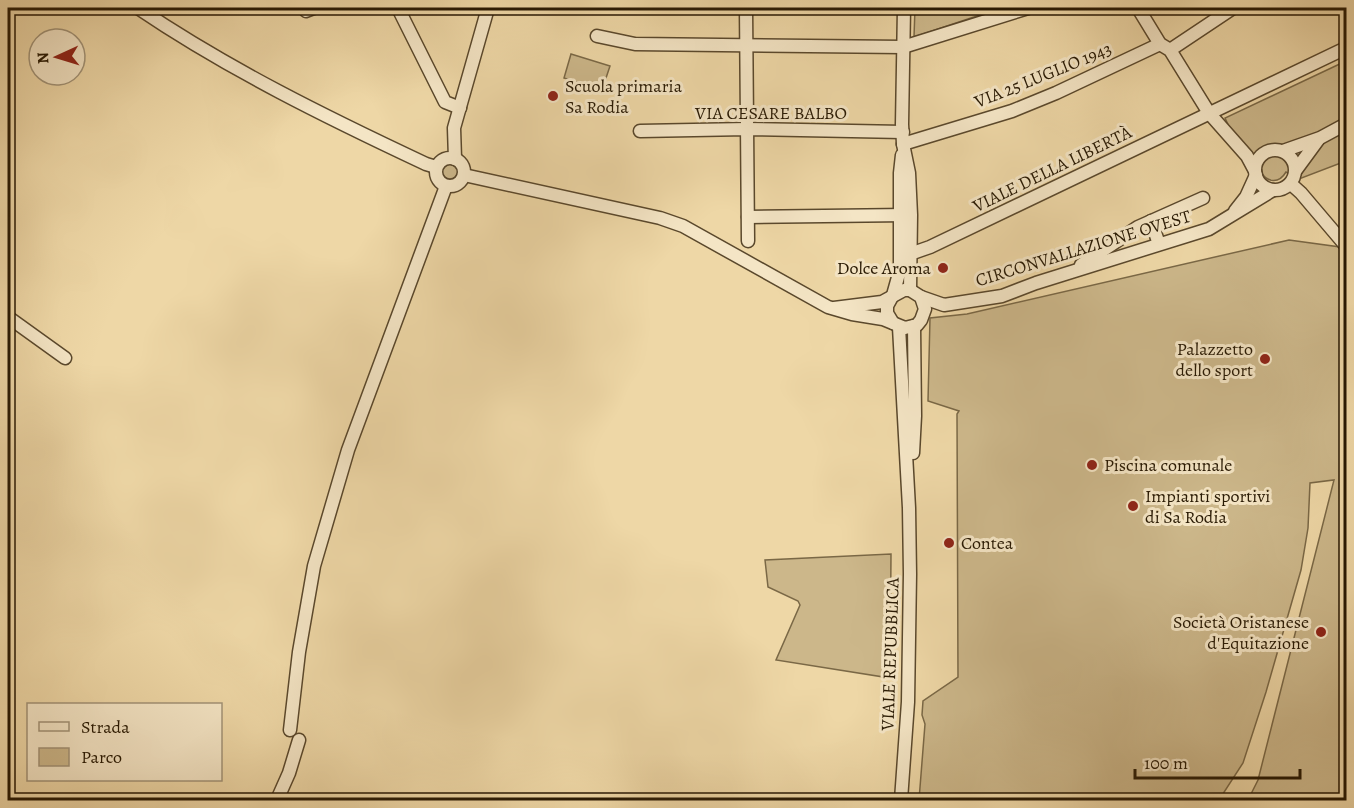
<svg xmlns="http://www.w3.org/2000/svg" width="1354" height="808" font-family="Alegreya,serif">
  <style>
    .green { fill: #ccb78a; stroke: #7a6846; stroke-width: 1.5 }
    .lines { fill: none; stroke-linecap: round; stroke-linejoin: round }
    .minor-casing { stroke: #5a482c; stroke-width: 15 }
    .minor { stroke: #f4e5c5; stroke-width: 12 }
    .poi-dot { fill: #8f2418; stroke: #f4e5c5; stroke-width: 2 }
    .labels { text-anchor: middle; stroke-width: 6; stroke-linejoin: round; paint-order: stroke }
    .street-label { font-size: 18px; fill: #281903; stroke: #f4e5c5 }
    .poi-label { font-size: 18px; fill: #281903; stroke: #f4e5c5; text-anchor: start }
  </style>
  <rect width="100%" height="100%" fill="#eed7a6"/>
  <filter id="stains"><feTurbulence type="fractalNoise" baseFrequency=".00333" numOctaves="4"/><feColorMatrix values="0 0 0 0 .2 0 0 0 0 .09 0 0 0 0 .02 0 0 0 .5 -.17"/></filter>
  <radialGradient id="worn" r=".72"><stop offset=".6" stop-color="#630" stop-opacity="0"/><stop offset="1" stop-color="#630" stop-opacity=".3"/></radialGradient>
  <g class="green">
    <polygon points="915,8 1001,8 914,37"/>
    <polygon points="571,54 610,66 602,90 564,78"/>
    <path d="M 1346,61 L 1346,161 L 1299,179 L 1286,172 C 1279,184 1267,183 1260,171 L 1262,159 L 1238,146 L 1225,118 Z"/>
    <circle cx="450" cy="170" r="9"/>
    <polygon points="1289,240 1340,247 1346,325 1346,800 1248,800 1258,780 1334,480 1310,483 1308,528 1301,570 1266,692 1243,763 1219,800 919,800 925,724 922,715 923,701 958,677 957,414 959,411 928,401 930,318 967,314"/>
    <polygon points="891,554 890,678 776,660 800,605 798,601 768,587 765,560"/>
  </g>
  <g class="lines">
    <g class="minor-casing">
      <g id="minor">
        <path d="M 138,8 C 228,69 328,118 426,164 L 436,167"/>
        <polyline points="398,8 445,102 460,108"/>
        <polyline points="746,8 748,241"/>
        <polyline points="904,8 902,124 903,144 909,173 911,215 910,290"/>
        <polyline points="1138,8 1160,44 1170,50 1209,113 1247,156 1255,171"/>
        <polyline points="306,11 314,8"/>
        <polyline points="597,36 635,44 903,47 1028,8"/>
        <polyline points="1170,50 1233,8"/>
        <polyline points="640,131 747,129 903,132"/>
        <polyline points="903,144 1012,111 1056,93 1160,44"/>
        <circle cx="1275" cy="170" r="20"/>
        <polyline points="1283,151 1320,138 1346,124"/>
        <circle cx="450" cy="172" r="14"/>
        <polyline points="455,159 454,128 488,8"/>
        <polyline points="1296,170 1318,140"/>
        <polyline points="464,175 660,218 683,226 828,307 852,314 883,319 905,328 917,325 921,320 925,309 921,297 910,290 904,290 882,302 834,308"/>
        <polyline points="1291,184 1301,193 1346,246"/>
        <polyline points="1235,211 1246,197 1256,175"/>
        <polyline points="748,217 907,215"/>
        <polyline points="1151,221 1159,244"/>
        <polyline points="910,254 930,247 1346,48"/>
        <polyline points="1081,265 1138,227 1203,198"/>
        <polyline points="921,297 944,305 1002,296 1036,283 1209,229 1273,190"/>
        <polyline points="8,317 65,358"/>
        <polyline points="893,323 887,313 887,306 893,295 900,270 900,173 902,155"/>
        <polyline points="899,327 909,508 910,574 908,702 901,800"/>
        <polyline points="913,453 915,416 914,326"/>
        <polyline points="290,730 299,652 314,566 348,450 446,186"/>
        <polyline points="277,800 289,773 299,740"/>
      </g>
    </g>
    <use href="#minor" class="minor"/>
  </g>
  <g class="poi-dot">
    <circle cx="553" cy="96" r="6"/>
    <circle cx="943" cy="268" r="6"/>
    <circle cx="1265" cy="359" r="6"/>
    <circle cx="1092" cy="465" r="6"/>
    <circle cx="1133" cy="506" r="6"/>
    <circle cx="949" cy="543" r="6"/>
    <circle cx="1321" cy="632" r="6"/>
  </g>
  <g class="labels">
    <g class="street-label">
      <text transform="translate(1043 75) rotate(-22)" y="6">VIA 25 LUGLIO 1943</text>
      <text x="771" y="119">VIA CESARE BALBO</text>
      <text transform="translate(1052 169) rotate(-26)" y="6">VIALE DELLA LIBERTÀ</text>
      <text transform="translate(1083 248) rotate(-17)" y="6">CIRCONVALLAZIONE OVEST</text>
      <text transform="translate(890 654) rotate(-88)" y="6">VIALE REPUBBLICA</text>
    </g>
    <g class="poi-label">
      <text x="565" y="92">Scuola primaria<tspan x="565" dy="21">Sa Rodia</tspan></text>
      <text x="931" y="274" text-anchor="end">Dolce Aroma</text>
      <text x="1253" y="355" text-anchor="end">Palazzetto<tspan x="1253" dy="21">dello sport</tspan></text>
      <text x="1104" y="471">Piscina comunale</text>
      <text x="1145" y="502">Impianti sportivi<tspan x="1145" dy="21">di Sa Rodia</tspan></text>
      <text x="961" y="549">Contea</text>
      <text x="1309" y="628" text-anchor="end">Società Oristanese<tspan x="1309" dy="21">d'Equitazione</tspan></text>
    </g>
  </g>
  <rect width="1354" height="808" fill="none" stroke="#eed7a6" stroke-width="30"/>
  <rect x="9" y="9" width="1336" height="790" fill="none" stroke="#281903" stroke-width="3"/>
  <rect x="15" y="15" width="1324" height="778" fill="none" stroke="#281903" stroke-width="1.5"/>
  <rect x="27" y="703" width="195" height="78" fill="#f4e5c5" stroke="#a29377" stroke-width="1.5"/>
  <rect x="39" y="722" width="30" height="9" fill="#f4e5c5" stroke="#a29377" stroke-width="1.5"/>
  <text x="81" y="733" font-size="18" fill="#281903">Strada</text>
  <rect x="39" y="748" width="30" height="18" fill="#ccb78a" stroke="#a29377" stroke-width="1.5"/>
  <text x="81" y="763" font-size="18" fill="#281903">Parco</text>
  <g transform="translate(57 57) rotate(266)"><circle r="28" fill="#f4e5c5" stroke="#a29377" stroke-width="1.5"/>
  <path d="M0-4.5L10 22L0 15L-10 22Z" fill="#8f2418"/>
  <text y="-9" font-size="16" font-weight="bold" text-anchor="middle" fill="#281903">N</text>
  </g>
  <path d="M1135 769v9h165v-9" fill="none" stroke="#281903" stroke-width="3"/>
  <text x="1144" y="769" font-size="18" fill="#281903" stroke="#f4e5c5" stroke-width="4.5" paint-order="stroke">100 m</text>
  <rect width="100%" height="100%" filter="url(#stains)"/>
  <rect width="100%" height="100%" fill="url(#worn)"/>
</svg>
